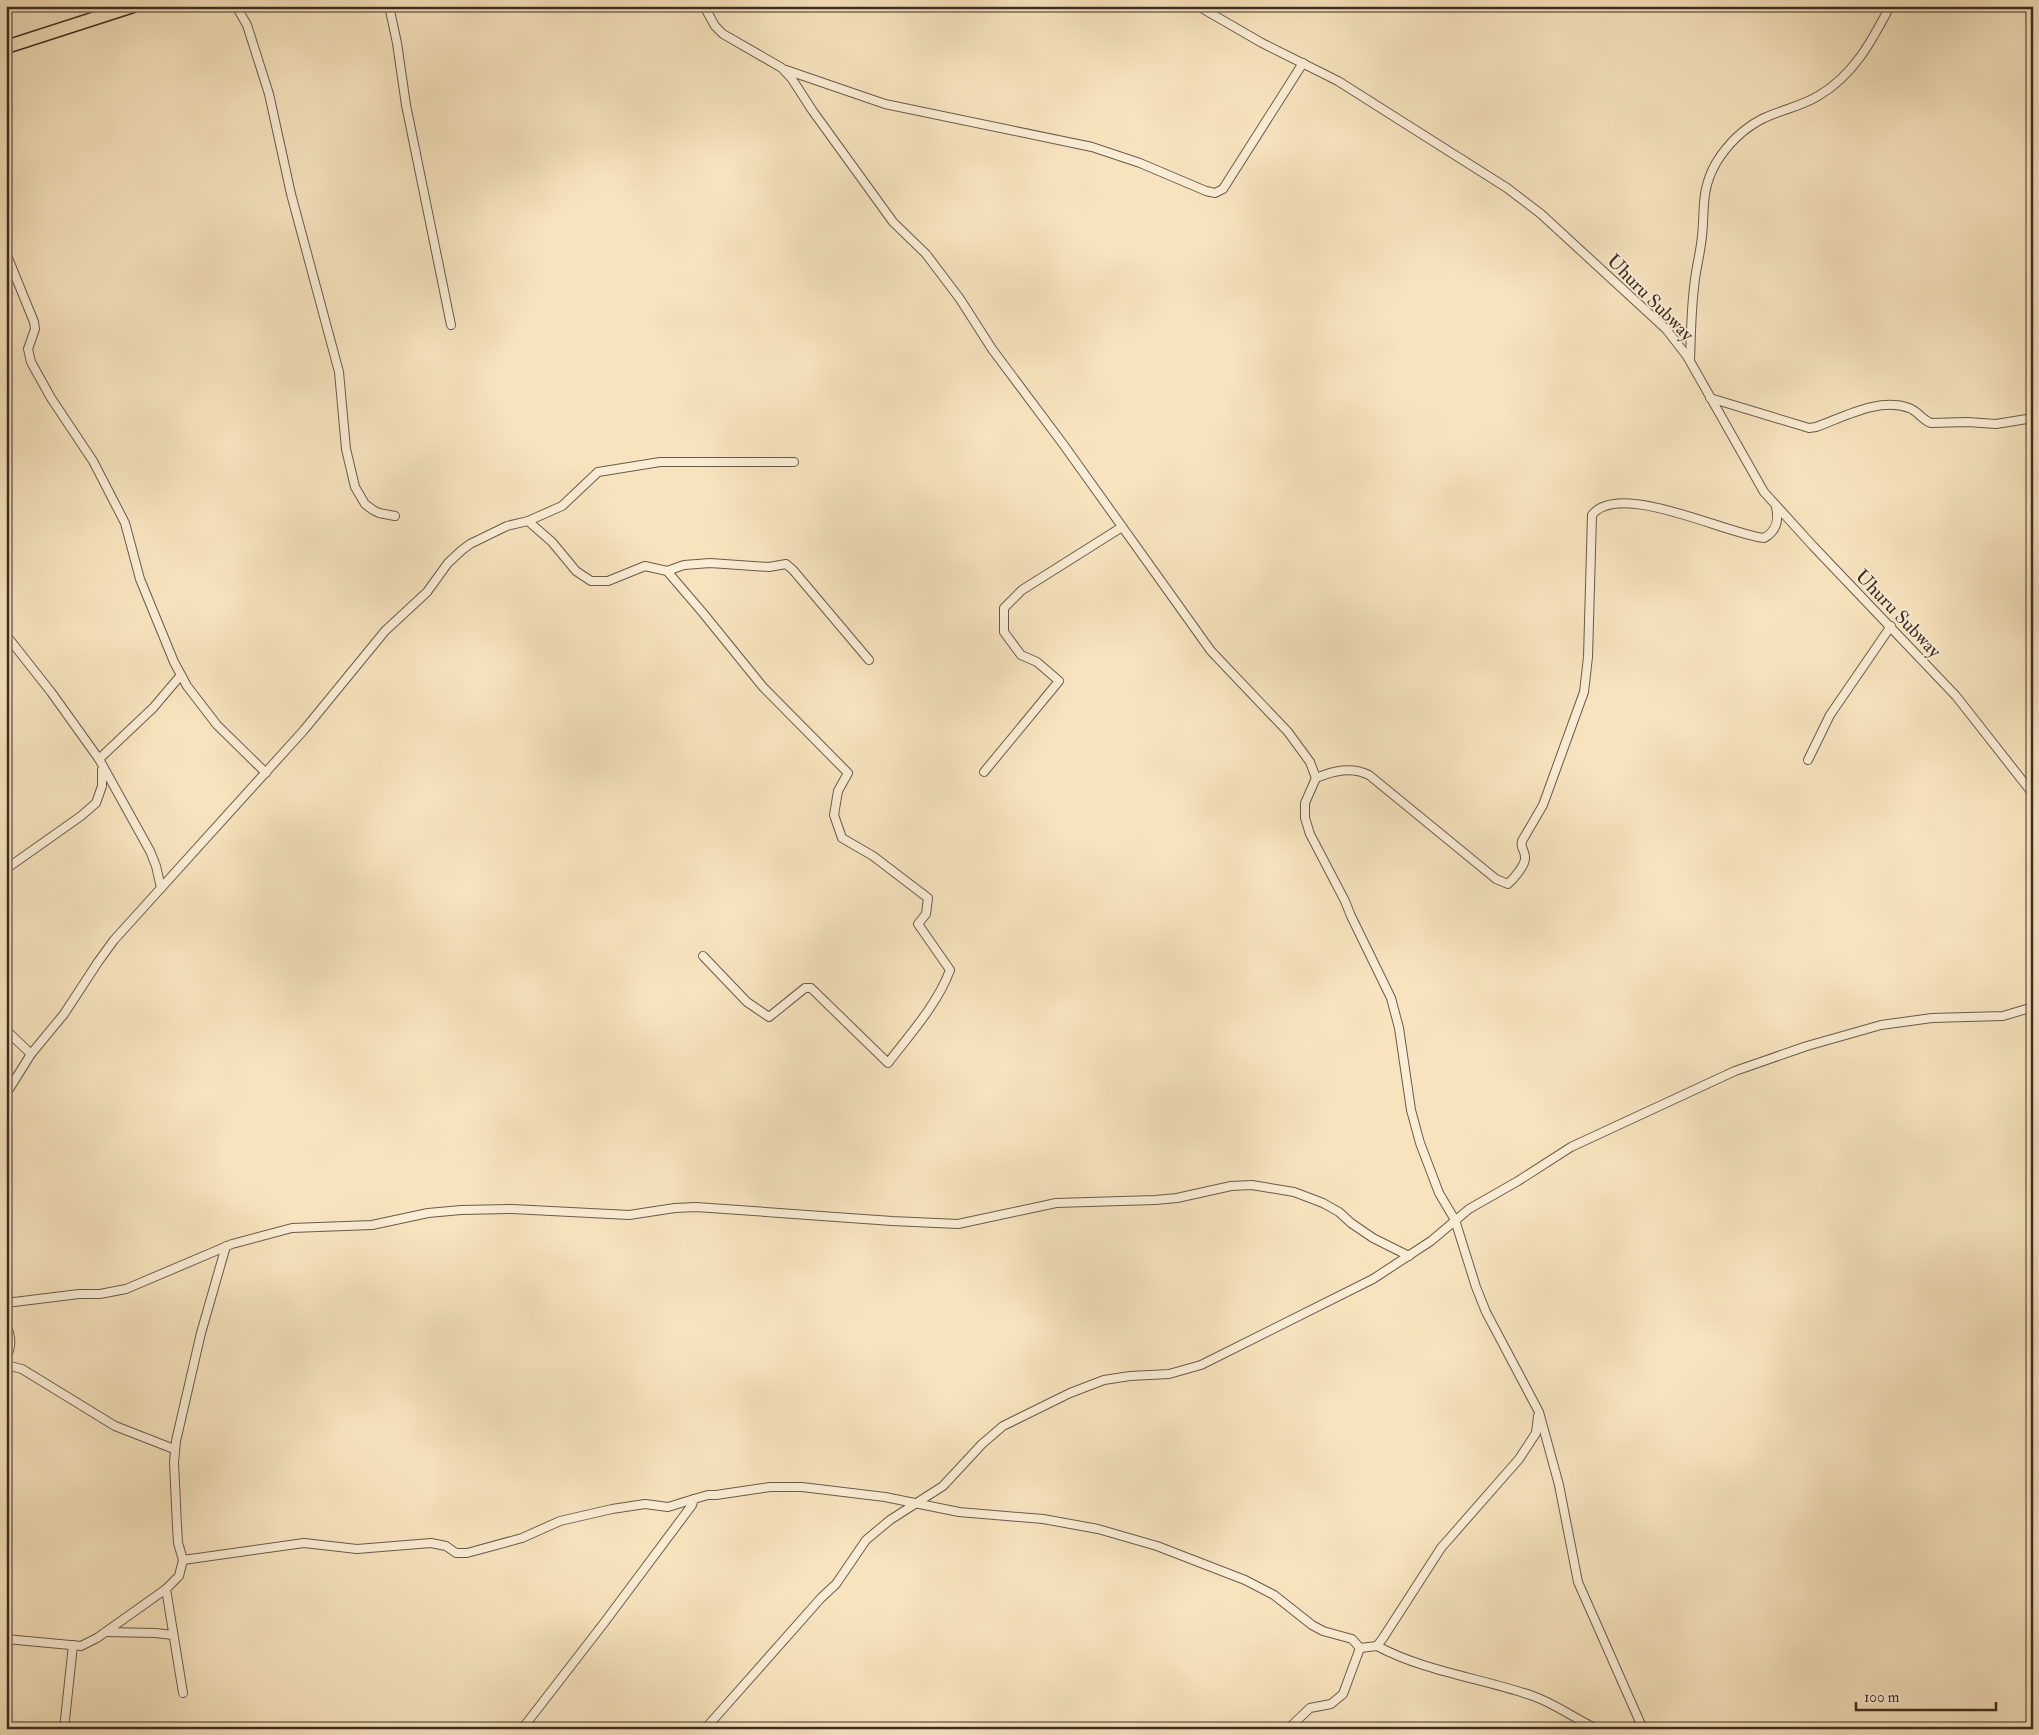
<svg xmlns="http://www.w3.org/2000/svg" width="2039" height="1735" font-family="'IM FELL Double Pica',serif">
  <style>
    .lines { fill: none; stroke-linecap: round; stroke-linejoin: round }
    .minor-casing { stroke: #6c5a4a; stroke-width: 10 }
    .primary-casing { stroke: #3e2c24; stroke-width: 15 }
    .minor { stroke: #faedd5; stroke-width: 8 }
    .primary { stroke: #f7e4be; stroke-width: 12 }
    .labels { text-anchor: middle; stroke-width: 4; stroke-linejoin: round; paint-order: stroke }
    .street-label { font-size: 19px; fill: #3e2c24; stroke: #faedd5 }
  </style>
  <rect width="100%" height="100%" fill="#f7e4be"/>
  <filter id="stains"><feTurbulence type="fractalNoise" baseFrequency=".004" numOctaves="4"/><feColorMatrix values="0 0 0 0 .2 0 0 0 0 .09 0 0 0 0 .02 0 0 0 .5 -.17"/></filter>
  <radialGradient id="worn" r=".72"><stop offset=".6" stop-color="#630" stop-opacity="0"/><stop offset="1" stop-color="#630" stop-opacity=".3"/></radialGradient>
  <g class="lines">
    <g class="minor-casing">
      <g id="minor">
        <polyline points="236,6 247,25 269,94 291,194 339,372 346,449 355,487 365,504 373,510 379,513 395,516"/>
        <polyline points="389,6 397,43 406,105 451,325"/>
        <polyline points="704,6 715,26 723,34 782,68 792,79 812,110 893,222 926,254 960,299 992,349 1063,444 1211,651 1288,732 1310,762 1316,778 1305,803 1305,818 1310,834 1345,901 1351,916 1391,998 1399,1028 1411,1110 1420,1143 1439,1193 1455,1220 1476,1287 1486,1312 1539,1412 1559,1485 1578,1582 1643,1729"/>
        <polyline points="1198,6 1262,43 1338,81 1507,188 1541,214 1666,329 1687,356 1764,492 1813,546 1956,696 2033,794"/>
        <polyline points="786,70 885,104 1092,147 1140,163 1206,191 1215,193 1223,189 1303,63"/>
        <polyline points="6,253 34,322 35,329 28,349 31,362 51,398 93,461 125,523 140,579 174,662 187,686 217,725 266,773"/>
        <path d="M 1690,360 C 1691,336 1691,312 1694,288 C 1695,273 1699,259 1701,244 C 1706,213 1699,193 1716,163 C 1727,145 1743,129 1762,119 C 1780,110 1800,107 1818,96 C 1853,76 1872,41 1890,6"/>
        <path d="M 1710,398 L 1809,428 L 1816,427 C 1844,417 1879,397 1909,408 C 1918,411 1922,420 1931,423 L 1967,422 L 1996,424 L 2033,418"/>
        <polyline points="528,521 562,506 598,472 660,462 794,462"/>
        <path d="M 667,571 L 703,613 L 763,687 L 848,773 L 838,791 L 834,815 L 842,838 L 873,856 L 928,898 L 926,914 L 918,924 L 950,970 C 937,1005 910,1034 888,1063 L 811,988 L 805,988 L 769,1017 L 747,1002 L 703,956"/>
        <polyline points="6,635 51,692 99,759 150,851 156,866 161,888"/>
        <polyline points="99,759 153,708 181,675"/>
        <polyline points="1808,760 1830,715 1891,626"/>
        <polyline points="984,772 1059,681 1037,662 1021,655 1004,632 1004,608 1022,590 1122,527"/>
        <path d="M 1316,778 C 1333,771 1351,766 1369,775 L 1496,879 L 1508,884 C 1513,879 1526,865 1525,857 C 1525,850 1520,848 1522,841 L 1543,805 L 1584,692 L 1588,657 L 1592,515 C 1619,480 1726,534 1764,538 C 1777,531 1779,520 1776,507"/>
        <polyline points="6,869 81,816 96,803 102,786 102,770"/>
        <polyline points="6,1030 31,1054"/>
        <polyline points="6,1094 31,1054 64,1014 98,962 114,940 304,730 385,631 427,592 448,563 462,550 470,544 507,526 528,521 552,542 576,571 591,581 608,581 645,566 667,571 684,565 710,563 769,567 786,564 793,570 869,660"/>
        <polyline points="6,1303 79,1294 100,1294 126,1289 232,1244 292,1228 372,1225 428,1213 461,1210 512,1209 629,1215 675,1208 696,1207 892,1221 958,1224 1056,1203 1155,1200 1177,1198 1231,1186 1252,1185 1294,1192 1323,1203 1339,1212 1351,1223 1373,1238 1409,1256"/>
        <path d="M 6,1325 C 12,1337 12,1347 6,1358"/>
        <polyline points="6,1365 22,1369 115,1426 174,1449"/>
        <polyline points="183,1560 304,1543 357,1549 431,1543 446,1546 456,1553 467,1553 522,1538 560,1521 612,1509 645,1504 668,1507 694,1499"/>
        <polyline points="106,1632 155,1633 173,1635"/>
        <polyline points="6,1639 81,1646 97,1638 166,1589"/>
        <path d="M 1377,1646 C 1426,1672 1481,1678 1533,1696 C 1556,1704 1575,1719 1597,1729"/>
        <polyline points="1360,1648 1377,1646 1383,1638 1441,1548 1519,1459 1536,1433 1538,1416"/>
        <polyline points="183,1693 166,1589 179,1576 183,1560 178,1543 177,1526 174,1462 176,1441 201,1333 226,1246"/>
        <polyline points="64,1729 73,1645"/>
        <polyline points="522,1729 604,1623 692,1505 694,1499 708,1495 716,1495 770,1487 802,1487 885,1497 959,1512 1043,1519 1098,1529 1157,1546 1245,1580 1274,1595 1312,1625 1323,1631 1352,1639 1360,1648"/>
        <polyline points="705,1729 821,1598 836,1584 866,1540 890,1520 943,1486 982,1444 1003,1426 1070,1393 1104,1380 1130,1376 1169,1374 1201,1365 1373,1279 1431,1241 1469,1209 1518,1181 1571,1147 1735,1071 1807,1046 1881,1025 1932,1018 2003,1016 2033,1007"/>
        <polyline points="1288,1729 1310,1708 1331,1704 1343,1694 1360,1648"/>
      </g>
    </g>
    <g class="primary-casing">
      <polyline id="primary" points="6,47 133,6"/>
    </g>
    <use href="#minor" class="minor"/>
    <use href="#primary" class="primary"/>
  </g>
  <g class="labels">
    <g class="street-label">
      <text transform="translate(1651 297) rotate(45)" y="7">Uhuru Subway</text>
      <text transform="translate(1899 613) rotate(46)" y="7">Uhuru Subway</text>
    </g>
  </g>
  <rect width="2039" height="1735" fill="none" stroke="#f7e4be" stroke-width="25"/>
  <rect x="8" y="8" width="2024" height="1720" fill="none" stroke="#3e2c24" stroke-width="2.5"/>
  <rect x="12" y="12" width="2014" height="1710" fill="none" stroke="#3e2c24"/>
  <path d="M1856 1702v8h140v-8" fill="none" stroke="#3e2c24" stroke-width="2.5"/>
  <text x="1864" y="1702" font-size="15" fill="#3e2c24" stroke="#faedd5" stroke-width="4" paint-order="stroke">100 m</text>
  <rect width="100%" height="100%" filter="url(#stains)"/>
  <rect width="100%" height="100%" fill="url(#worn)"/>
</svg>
